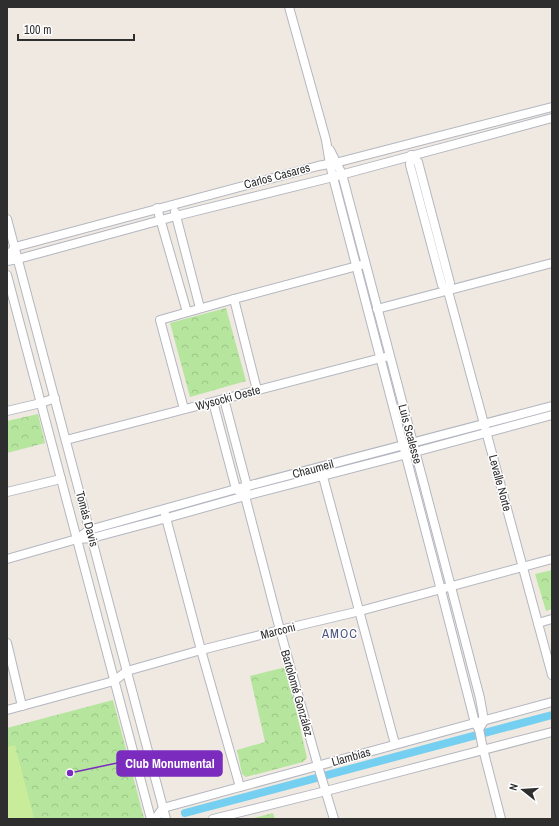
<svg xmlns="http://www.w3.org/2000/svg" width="559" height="826" font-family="'Archivo Narrow',sans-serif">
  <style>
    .park { fill: url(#park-crowns) }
    .pitch { fill: #c9ec9a }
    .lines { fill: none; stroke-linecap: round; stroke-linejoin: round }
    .canal { stroke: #75cff0; stroke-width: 8 }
    .street-casing { stroke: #b4b7c1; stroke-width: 10 }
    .street { stroke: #fff; stroke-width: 8 }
    .labels { text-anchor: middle; stroke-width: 3; stroke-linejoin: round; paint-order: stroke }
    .street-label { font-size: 12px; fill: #2e2e2e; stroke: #fff }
    .neighbourhood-label { font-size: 13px; letter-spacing: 1px; fill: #4d5680; stroke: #fff }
    .leader { fill: none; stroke: #7b2cbf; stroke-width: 1.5 }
    .callout-dot { fill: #7b2cbf; stroke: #fff; stroke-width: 1.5 }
    .callout { fill: #7b2cbf; stroke: #7b2cbf; stroke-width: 1.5 }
    .callout-label { font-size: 13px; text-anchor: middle; font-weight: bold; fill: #fff }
  </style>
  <defs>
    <pattern id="park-crowns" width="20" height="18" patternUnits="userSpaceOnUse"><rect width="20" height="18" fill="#b6e59e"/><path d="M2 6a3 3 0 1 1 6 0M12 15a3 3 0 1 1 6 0" fill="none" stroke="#9dc588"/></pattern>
  </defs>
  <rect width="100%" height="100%" fill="#efe9e1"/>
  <g class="park">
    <polygon points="226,308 246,381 190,397 170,323"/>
    <polygon points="38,414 45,443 7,453 7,421"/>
    <polygon points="552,570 552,609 546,611 535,574"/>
    <polygon points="286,667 307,758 303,762 246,777 242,774 237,750 265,742 250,676"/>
    <polygon points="113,700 144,818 141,819 7,819 7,728"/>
    <polygon points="273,813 275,819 250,819"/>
  </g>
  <polygon class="pitch" points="15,745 34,818 29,819 7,819 7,747"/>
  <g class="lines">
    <polyline class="canal" points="185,813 552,715"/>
    <g class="street-casing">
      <g id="street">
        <polyline points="289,7 326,140 330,164 333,177 441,590 475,723 479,729 483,749 501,819"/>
        <polyline points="330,150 342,174 451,587 480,698 484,721 479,729"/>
        <polyline points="157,208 187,312"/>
        <polyline points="175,212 200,308"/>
        <polyline points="7,219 166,819"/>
        <polyline points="7,257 15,247 318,166 339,162 552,107"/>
        <polyline points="7,261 18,259 176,216 333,177 552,118"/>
        <polyline points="7,275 151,819"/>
        <polyline points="448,291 442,285 410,165 411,155 418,162 450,283 448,291 552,675"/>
        <polyline points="234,299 257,390"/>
        <polyline points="377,309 552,263"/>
        <polyline points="224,399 247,486 245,496 280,630 318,766 334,819"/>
        <polyline points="213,402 236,489 240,492"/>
        <polyline points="552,406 236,489 89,530 77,539 92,538 167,518 245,496 415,452 552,415"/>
        <polyline points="184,409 160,320 234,299 361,265"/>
        <polyline points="7,411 41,403 55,398"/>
        <polyline points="66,440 385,357"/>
        <polyline points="322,473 395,744"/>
        <polyline points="7,492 61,479"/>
        <polyline points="165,514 201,650 240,787"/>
        <polyline points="7,559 77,539"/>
        <polyline points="538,623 552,619"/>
        <polyline points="7,643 22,706"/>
        <polyline points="7,710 114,681 127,671 201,650 280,630 360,611 552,559"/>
        <polyline points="155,819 163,808 552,702"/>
        <polyline points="213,819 326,791 552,732"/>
      </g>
    </g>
    <use href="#street" class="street"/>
  </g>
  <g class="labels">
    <g class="street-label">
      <text transform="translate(277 176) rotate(-15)" y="4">Carlos Casares</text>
      <text transform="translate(228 398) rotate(-15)" y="4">Wysocki Oeste</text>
      <text transform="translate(410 434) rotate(75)" y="4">Luis Scalesse</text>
      <text transform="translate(313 469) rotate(-15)" y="4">Chaumeil</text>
      <text transform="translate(500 483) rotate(75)" y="4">Levalle Norte</text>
      <text transform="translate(87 519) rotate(75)" y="4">Tomás Davis</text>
      <text transform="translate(278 631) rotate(-14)" y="4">Marconi</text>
      <text transform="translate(297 693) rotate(74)" y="4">Bartolomé González</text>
      <text transform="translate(351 757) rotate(-16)" y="4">Llambías</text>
    </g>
    <g class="neighbourhood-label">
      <text x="340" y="638">AMOC</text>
    </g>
  </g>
  <path class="leader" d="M70 773L117 763"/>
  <circle class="callout-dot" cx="70" cy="773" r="4"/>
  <rect class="callout" x="117" y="751" width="105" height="25" rx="4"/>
  <g class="callout-label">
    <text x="170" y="768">Club Monumental</text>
  </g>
  <rect width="559" height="826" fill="none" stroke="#2e2e2e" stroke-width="16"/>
  <g transform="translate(523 790) rotate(287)" stroke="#ffffff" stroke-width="3" paint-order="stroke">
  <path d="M0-3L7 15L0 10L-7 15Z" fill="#2e2e2e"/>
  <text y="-6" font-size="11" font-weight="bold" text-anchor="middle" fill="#2e2e2e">N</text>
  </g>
  <path d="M18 34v6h116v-6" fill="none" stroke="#2e2e2e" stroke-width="2"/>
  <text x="24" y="34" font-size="12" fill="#2e2e2e" stroke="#ffffff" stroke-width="3" paint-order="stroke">100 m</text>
</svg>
